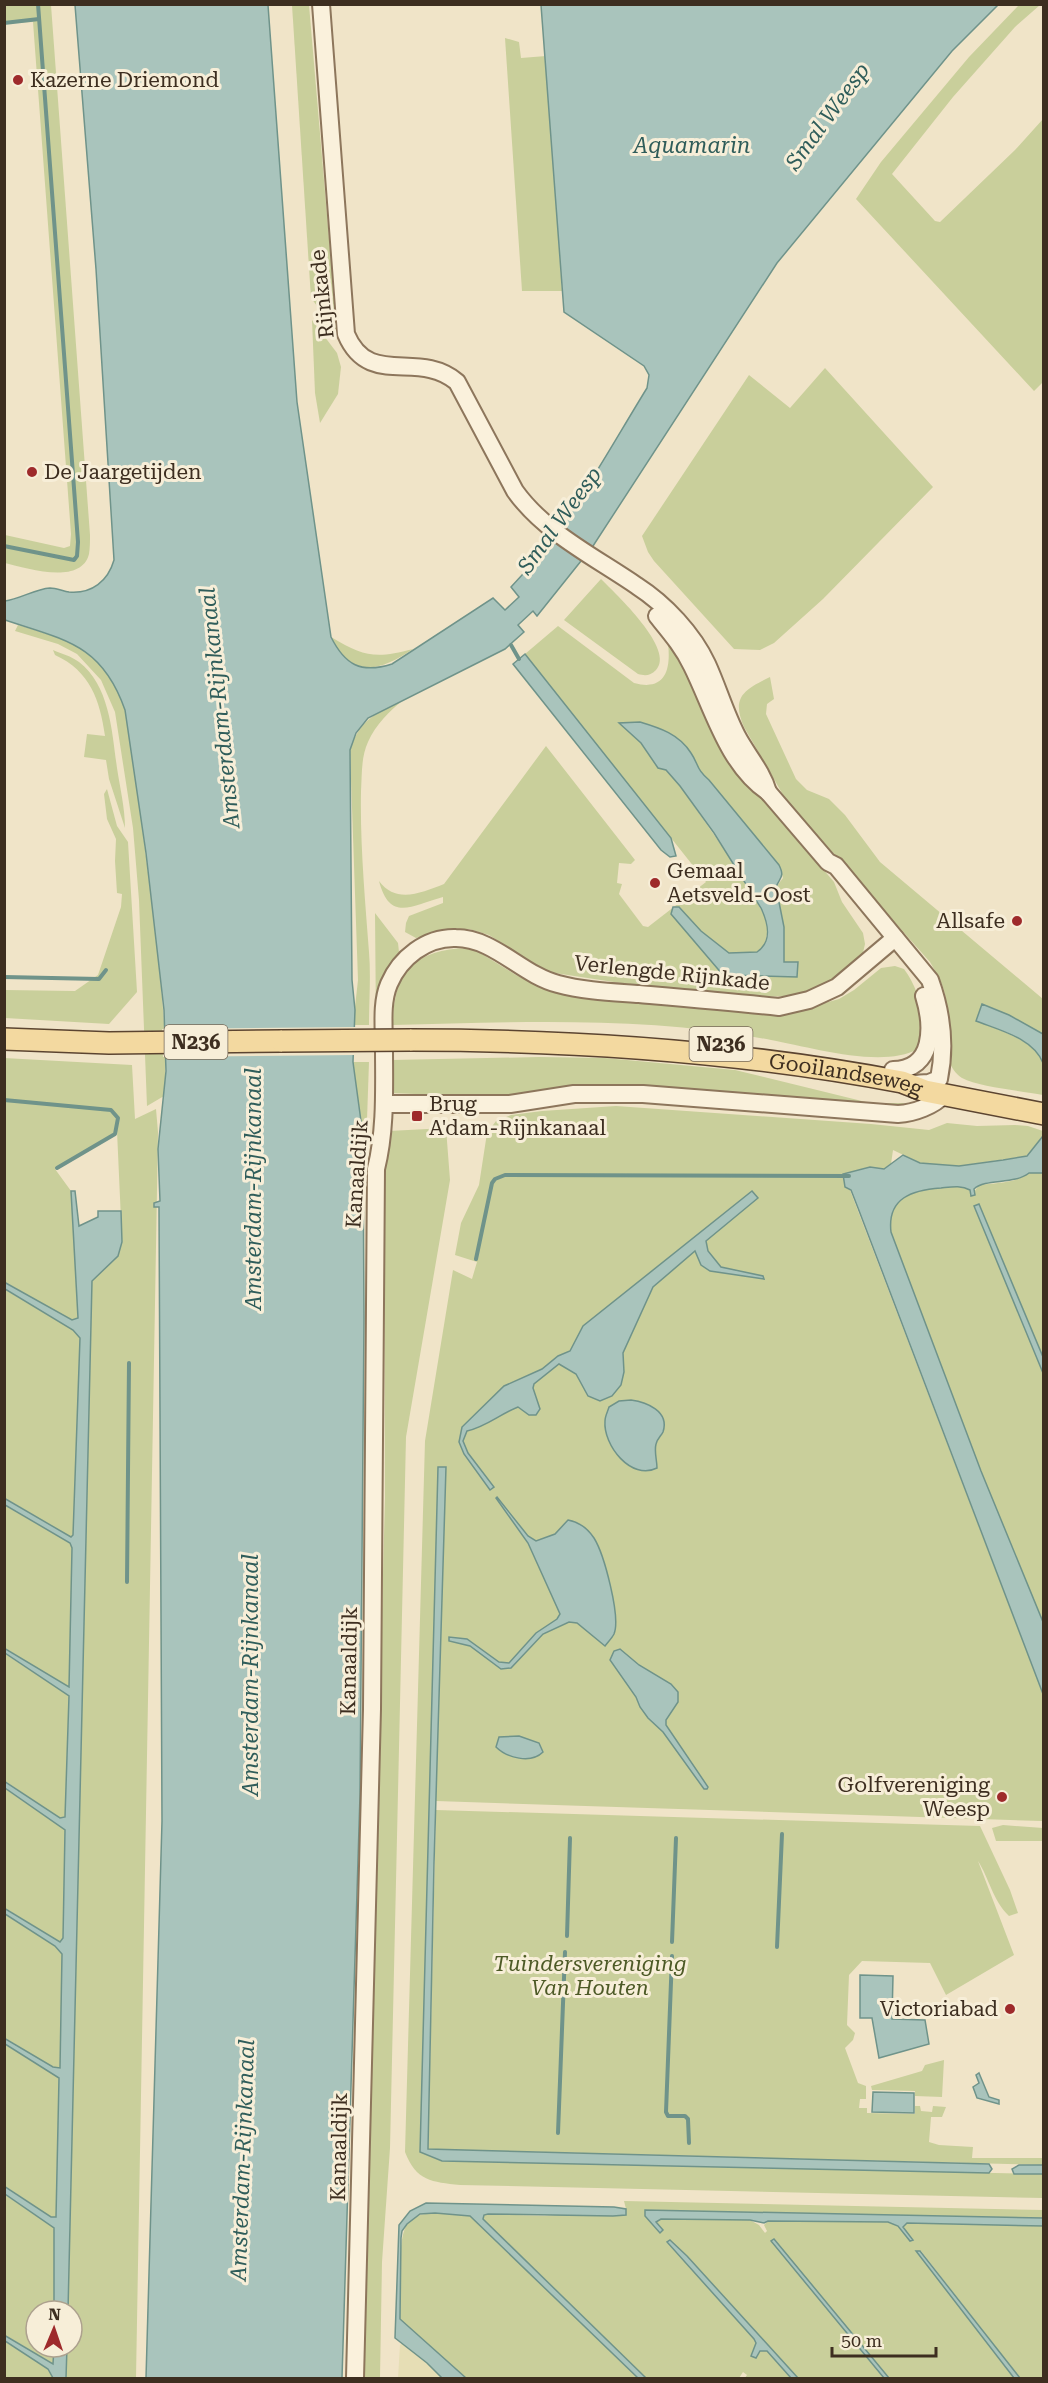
<svg xmlns="http://www.w3.org/2000/svg" width="1048" height="2383" font-family="'Roboto Serif',serif">
  <style>
    .farmland { fill: #e6deb5 }
    .green { fill: #c9cf9b; fill-rule: evenodd }
    .water { fill: #a9c4bc; stroke: #6f938a; stroke-width: 1.5 }
    .pier { fill: #f0e4c8 }
    .lines { fill: none; stroke-linecap: round; stroke-linejoin: round }
    .stream { stroke: #6f938a; stroke-width: 4 }
    .tertiary-casing { stroke: #8d765c; stroke-width: 20 }
    .primary-casing { stroke: #5b4430; stroke-width: 24 }
    .tertiary { stroke: #faf1dc; stroke-width: 16 }
    .primary { stroke: #f3d9a0; stroke-width: 21 }
    .primary-bridge-casing { stroke: #5b4430; stroke-width: 24; stroke-linecap: butt }
    .primary-bridge { stroke: #f3d9a0; stroke-width: 21 }
    .poi-dot { fill: #9e2a2b; stroke: #f7eed8; stroke-width: 2 }
    .labels { text-anchor: middle; stroke-width: 6; stroke-linejoin: round; paint-order: stroke }
    .shield { fill: #f7eed8; stroke: #756857; stroke-width: 1.5 }
    .shield-label { font-size: 20px; font-weight: bold; fill: #3d2e20 }
    .poi-label { font-size: 21px; fill: #3d2e20; stroke: #f7eed8; text-anchor: start }
    .street-label { font-size: 21px; fill: #3d2e20; stroke: #f7eed8 }
    .park-label { font-size: 21px; font-style: italic; fill: #4d5a26; stroke: #f7eed8 }
    .water-label { font-size: 22px; font-style: italic; fill: #2f5d5a; stroke: #f7eed8 }
  </style>
  <rect width="100%" height="100%" fill="#f0e4c8"/>
  <polygon class="farmland" points="403,2343 427,2363 442,2378 398,2378 400,2345"/>
  <g class="green">
    <path d="M 4,5 L 51,5 L 90,535 C 90,541 90,548 89,554 C 81,586 26,568 5,563 L 5,535 L 64,548 L 70,546 L 71,534 L 33,22 L 5,23 Z"/>
    <polygon points="292,5 309,5 337,332 311,298"/>
    <polygon points="1019,5 1040,5 1015,27 953,97 892,174 935,221 940,222 1015,150 1043,119 1044,381 1034,391 856,199 881,162 969,57"/>
    <polygon points="505,38 519,42 521,58 546,56 562,291 522,291"/>
    <polygon points="312,320 337,353 341,367 338,394 320,423 315,393"/>
    <polygon points="825,368 933,487 823,599 774,643 760,650 734,649 654,561 648,552 642,536 749,375 790,408"/>
    <path d="M 601,579 C 616,594 676,650 656,670 C 650,676 645,676 638,674 L 564,620 Z"/>
    <path d="M 18,625 C 53,636 90,644 111,677 C 133,711 132,758 138,797 C 145,846 151,896 157,946 C 162,996 168,1046 164,1096 L 147,1106 L 139,900 L 133,828 L 115,712 L 101,680 L 77,654 L 58,644 L 15,631 Z"/>
    <path d="M 558,626 L 634,683 C 671,693 671,661 667,636 L 752,786 L 834,882 L 842,902 L 863,933 L 865,944 L 862,957 L 843,973 L 824,984 L 805,992 L 787,996 L 747,997 L 647,987 L 548,972 L 489,935 L 469,929 L 447,930 L 416,938 L 405,932 L 406,923 L 409,916 L 443,903 L 443,897 C 412,905 390,923 379,881 C 396,904 421,893 444,884 L 546,746 L 635,860 L 631,864 L 619,863 L 617,883 L 622,884 L 619,894 L 643,926 L 648,927 L 706,882 L 525,654 ZM 620,723 L 691,753 L 698,771 L 709,780 L 779,865 L 783,878 L 776,887 L 784,927 L 784,962 L 723,975 L 713,963 L 679,907 L 701,931 L 729,953 L 750,954 L 757,952 L 765,945 L 768,929 L 765,917 L 742,875 L 680,786 L 666,770 L 658,768 L 641,743 Z"/>
    <path d="M 331,637 C 364,657 376,659 413,649 C 379,672 352,679 331,637 Z"/>
    <path d="M 53,650 C 62,654 71,656 79,662 C 110,686 112,732 117,768 C 120,788 125,808 125,828 L 109,779 L 106,760 L 84,757 L 87,734 L 105,736 C 100,700 90,671 55,655 Z"/>
    <path d="M 770,677 L 774,699 L 767,704 L 766,714 L 796,779 L 807,790 L 829,799 L 845,815 L 880,862 L 1043,999 L 1043,1034 L 993,1008 L 976,1021 C 994,1028 1038,1042 1043,1062 C 1046,1071 1043,1084 1043,1095 C 1023,1091 979,1087 962,1078 C 937,1062 951,1020 945,995 C 943,983 936,973 930,962 L 786,800 L 744,727 C 731,697 744,690 770,677 Z"/>
    <path d="M 403,700 C 389,712 376,724 368,742 C 361,757 362,775 361,791 C 360,845 365,898 369,952 C 371,976 369,1001 369,1025 L 353,1025 L 358,980 L 350,750 C 361,718 374,715 403,700 Z"/>
    <polygon points="107,789 117,826 128,842 137,992 109,1024 5,1018 5,990 75,991 98,975 121,907 122,894 117,893 115,861 116,839 107,819 104,794"/>
    <path d="M 375,913 L 398,943 L 399,952 C 380,977 378,994 376,1024 Z"/>
    <path d="M 467,948 L 477,951 L 516,975 L 539,987 L 559,993 L 796,1011 L 839,999 L 854,990 L 881,968 L 895,966 L 904,969 C 921,992 927,1022 918,1049 C 882,1069 810,1047 771,1040 C 646,1016 519,1022 393,1025 C 393,972 414,950 467,948 Z"/>
    <polygon points="539,1057 605,1058 735,1070 870,1103 903,1103 912,1105 893,1109 744,1093 642,1087 550,1090 488,1097 391,1093 392,1060"/>
    <polygon points="4,1058 132,1065 135,1119 156,1109 158,1132 156,1247 136,2378 66,2378 67,2347 72,2347 72,2311 68,2311 92,1281 118,1256 122,1242 117,1131 55,1169 71,1191 78,1318 72,1320 5,1282"/>
    <polygon points="353,1062 369,1062 367,1120 363,1136"/>
    <path d="M 616,1106 L 871,1124 L 929,1130 L 947,1123 L 977,1126 L 1015,1125 L 1028,1126 L 1043,1131 L 1043,1136 L 1026,1156 L 959,1166 L 920,1163 L 893,1150 L 891,1164 L 884,1169 L 870,1167 L 850,1190 L 1043,1694 L 1043,1841 L 996,1841 L 992,1828 L 1003,1825 L 1043,1828 L 1042,1821 L 436,1801 L 433,1803 L 420,2152 L 442,2161 L 1043,2174 L 1043,2198 L 460,2185 C 432,2182 416,2181 405,2152 L 425,1441 L 453,1270 L 472,1279 L 477,1262 L 455,1255 L 461,1223 L 479,1185 L 487,1133 L 496,1121 L 511,1115 L 542,1111 Z"/>
    <polygon points="446,1128 450,1180 406,1437 390,2148 382,2262 380,2378 362,2378 385,1498 384,1151 389,1131"/>
    <path d="M 1029,1173 L 1043,1173 L 1043,1357 L 979,1204 L 974,1206 L 1043,1373 L 1043,1622 L 981,1471 L 891,1232 C 887,1198 913,1190 941,1188 C 951,1187 961,1185 970,1190 L 971,1196 L 979,1185 C 994,1183 1017,1183 1029,1173 Z"/>
    <polygon points="4,1289 73,1330 80,1338 74,1535 71,1537 5,1498"/>
    <polygon points="4,1505 70,1543 72,1548 69,1688 5,1648"/>
    <polygon points="4,1653 69,1696 65,1817 60,1818 5,1781"/>
    <polygon points="4,1788 65,1830 63,1938 60,1942 5,1908"/>
    <path d="M 436,1810 L 980,1826 L 1010,1890 L 1018,1913 L 1009,1916 C 993,1901 989,1878 978,1861 L 1014,1955 L 946,1995 L 930,1963 L 862,1961 L 849,1975 L 847,2025 L 855,2033 L 853,2040 L 845,2048 L 858,2083 L 866,2086 L 866,2099 L 860,2099 L 859,2108 L 867,2108 L 867,2113 L 915,2114 L 915,2106 L 920,2106 L 921,2111 L 932,2112 L 933,2106 L 946,2107 L 942,2117 L 931,2117 L 929,2142 L 939,2145 L 973,2147 L 972,2158 L 1043,2158 L 1043,2165 L 428,2149 Z"/>
    <polygon points="4,1914 55,1946 62,1954 60,2068 53,2067 5,2038"/>
    <polygon points="4,2044 59,2077 56,2217 51,2217 5,2186"/>
    <polygon points="944,2060 942,2097 915,2096 915,2091 872,2090 871,2086 922,2071 925,2065"/>
    <polygon points="4,2194 54,2228 54,2311 36,2311 36,2347 54,2347 54,2364 5,2335"/>
    <polygon points="624,2201 1043,2210 1043,2218 646,2210 645,2215 660,2233 663,2230 656,2222 661,2219 750,2220 759,2225 765,2233 767,2231 764,2225 768,2221 888,2222 898,2226 912,2240 903,2227 907,2223 1043,2226 1043,2378 1020,2378 921,2251 917,2251 1014,2378 889,2378 774,2239 771,2241 884,2378 798,2378 687,2256 667,2242 754,2339 756,2343 756,2358 760,2351 767,2351 791,2378 745,2378 747,2375 743,2372 739,2378 646,2378 483,2219 484,2215 488,2214 545,2216 626,2209"/>
    <path d="M 435,2213 L 470,2216 L 638,2378 L 466,2378 L 400,2319 C 400,2298 396,2235 409,2221 C 416,2214 425,2214 435,2213 Z"/>
    <polygon points="4,2341 48,2369 53,2378 5,2378"/>
  </g>
  <g class="water">
    <path d="M 75,5 L 268,5 L 297,402 L 331,637 C 345,665 361,674 392,664 L 493,598 L 505,610 L 519,597 L 511,587 C 567,529 605,456 647,388 L 649,375 L 644,366 L 564,312 L 541,5 L 998,5 L 952,51 L 777,263 L 593,546 L 537,616 L 533,611 L 518,625 L 524,632 L 505,649 L 368,718 L 356,733 L 350,750 L 352,980 L 355,1010 L 353,1062 L 363,1136 L 364,1319 L 360,1795 L 342,2378 L 146,2378 L 162,1821 L 159,1207 L 154,1207 L 154,1203 L 160,1201 L 158,1149 L 166,1071 L 164,1010 L 146,853 L 125,710 C 102,644 65,640 5,620 L 5,601 C 20,599 35,589 50,588 C 56,588 63,591 69,592 C 92,594 108,581 114,560 L 96,269 Z"/>
    <polygon points="525,654 671,838 676,856 670,857 661,850 513,664"/>
    <path d="M 640,722 C 660,728 679,734 691,753 C 699,765 696,769 709,780 L 779,865 C 785,877 780,877 776,887 L 784,927 L 784,962 L 798,962 L 797,977 L 723,975 L 671,914 L 673,907 L 679,907 L 701,931 L 729,953 L 757,952 C 773,941 768,923 761,908 L 714,833 L 680,786 L 666,770 L 658,768 L 641,743 L 619,723 Z"/>
    <path d="M 982,1004 L 1009,1015 L 1043,1034 L 1043,1063 C 1033,1038 999,1030 976,1021 Z"/>
    <path d="M 1043,1136 L 1043,1173 L 1029,1173 C 1014,1185 986,1178 974,1189 L 975,1195 L 971,1196 L 970,1190 C 961,1185 951,1187 941,1188 C 912,1190 887,1198 891,1232 L 981,1471 L 1043,1622 L 1043,1694 L 858,1208 L 851,1190 L 845,1187 L 843,1174 L 870,1167 L 884,1169 L 903,1155 L 920,1163 L 959,1166 L 1003,1160 L 1027,1156 Z"/>
    <polygon points="71,1191 75,1191 79,1226 98,1217 98,1211 121,1211 122,1242 118,1256 92,1281 68,2311 54,2311 54,2228 5,2194 4,2186 51,2217 56,2217 59,2078 5,2044 4,2038 53,2067 60,2068 62,1954 55,1946 5,1914 4,1908 60,1942 63,1938 65,1830 5,1788 4,1781 60,1818 65,1817 69,1696 5,1653 4,1648 69,1687 72,1548 70,1543 5,1505 4,1498 71,1537 73,1535 80,1338 73,1330 5,1289 4,1282 72,1320 78,1318"/>
    <path d="M 752,1191 L 758,1198 L 706,1241 L 708,1251 L 721,1267 L 763,1276 L 764,1279 L 710,1271 L 701,1265 L 695,1251 L 653,1287 L 623,1353 L 624,1372 L 621,1385 L 612,1396 L 600,1401 L 588,1396 L 576,1374 L 559,1364 L 534,1384 L 533,1388 L 540,1409 L 536,1415 L 529,1415 L 518,1407 C 500,1414 486,1427 467,1431 L 463,1441 L 468,1453 L 494,1487 L 490,1490 L 464,1454 L 459,1442 L 462,1427 L 504,1386 L 542,1369 L 558,1356 L 570,1351 L 583,1326 Z"/>
    <polygon points="979,1204 1043,1357 1043,1373 974,1206"/>
    <path d="M 631,1400 C 646,1402 670,1411 663,1432 C 661,1436 657,1439 656,1444 C 654,1452 657,1460 657,1468 C 631,1481 603,1445 605,1421 C 605,1416 608,1411 609,1407 L 619,1401 Z"/>
    <polygon points="438,1467 446,1467 434,1863 428,2149 989,2164 992,2169 989,2173 442,2161 420,2152"/>
    <path d="M 497,1497 L 528,1536 L 536,1541 L 555,1534 L 568,1520 C 579,1522 588,1529 594,1538 C 604,1554 621,1617 614,1634 C 612,1638 608,1642 605,1646 L 577,1623 L 569,1622 L 543,1634 L 511,1668 L 501,1669 L 470,1646 L 449,1641 L 449,1637 L 467,1639 L 499,1662 L 509,1663 L 536,1633 L 557,1619 L 560,1614 L 528,1543 L 496,1498 Z"/>
    <polygon points="620,1649 639,1665 671,1684 678,1692 678,1702 666,1720 666,1725 708,1787 707,1789 704,1789 663,1732 648,1718 640,1707 636,1697 610,1660 614,1651"/>
    <path d="M 519,1736 L 539,1743 L 543,1752 C 531,1764 507,1758 496,1747 L 499,1737 Z"/>
    <polygon points="860,1975 893,1976 892,2019 925,2020 929,2044 879,2058 872,2018 860,2018"/>
    <polygon points="979,2073 989,2097 999,2100 999,2104 977,2098 973,2087 979,2083 976,2075"/>
    <polygon points="873,2092 914,2093 914,2113 872,2112"/>
    <polygon points="1019,2165 1043,2165 1043,2174 1014,2174 1012,2169"/>
    <polygon points="426,2203 614,2207 626,2209 626,2215 613,2216 488,2214 484,2215 483,2219 646,2378 638,2378 470,2216 435,2213 420,2214 407,2224 402,2231 401,2238 400,2319 466,2378 442,2378 427,2363 395,2338 399,2225 410,2211"/>
    <polygon points="645,2210 1043,2218 1044,2226 907,2223 903,2227 913,2240 910,2241 898,2226 888,2222 768,2221 764,2223 750,2220 661,2219 656,2222 663,2230 660,2233 645,2216"/>
    <polygon points="774,2239 889,2378 884,2378 771,2241"/>
    <polygon points="670,2240 687,2256 798,2378 791,2378 767,2351 760,2351 756,2358 751,2356 756,2343 754,2339 667,2242"/>
    <polygon points="916,2251 920,2251 1020,2378 1014,2378"/>
    <polygon points="4,2335 53,2364 54,2347 67,2347 66,2378 53,2378 48,2369 5,2341"/>
  </g>
  <polygon class="pier" points="356,1027 356,1055 163,1057 162,1029"/>
  <g class="lines">
    <g class="stream">
      <polyline points="4,23 39,19"/>
      <polyline points="4,546 74,560 77,556 78,542 38,4"/>
      <polyline points="511,645 519,659"/>
      <polyline points="4,977 99,979 106,970"/>
      <polyline points="4,1100 111,1110 118,1118 115,1134 57,1168"/>
      <polyline points="476,1259 492,1183 495,1179 505,1175 849,1176"/>
      <polyline points="127,1582 129,1363"/>
      <polyline points="567,1936 570,1838"/>
      <polyline points="672,1942 676,1838"/>
      <polyline points="777,1947 782,1834"/>
      <polyline points="672,1956 666,2112 668,2116 685,2116 688,2119 689,2143"/>
      <polyline points="558,2133 565,1952"/>
    </g>
    <g class="tertiary-casing">
      <g id="tertiary">
        <path d="M 321,4 L 346,334 C 369,389 418,349 457,382 L 515,491 C 545,533 595,557 637,586 C 665,604 693,634 707,664 C 718,688 725,713 737,736 C 747,755 762,771 768,792"/>
        <path d="M 657,616 C 670,632 683,647 692,666 C 713,708 727,764 768,792 L 828,862 L 836,866 L 930,980 C 942,1013 946,1045 939,1079 L 929,1083 L 911,1084"/>
        <path d="M 893,1070 C 935,1070 933,1025 924,996"/>
        <path d="M 384,1104 L 510,1104 L 574,1094 L 643,1094 L 898,1114 C 915,1113 933,1106 945,1094"/>
        <path d="M 355,2378 L 372,1709 L 376,1169 C 386,1129 384,1088 384,1047 C 384,1027 381,1003 389,984 C 400,958 426,937 456,938 C 494,938 522,975 558,984 C 584,991 612,992 639,994 C 685,998 732,1002 779,1007 L 809,1000 L 837,987 L 895,938"/>
      </g>
    </g>
    <g class="primary-casing">
      <g id="primary">
        <polyline points="4,1039 109,1043 282,1041"/>
        <path id="s1" d="M 410,1040 C 575,1040 739,1051 902,1082 L 925,1091 L 1044,1114"/>
      </g>
    </g>
    <use href="#tertiary" class="tertiary"/>
    <use href="#primary" class="primary"/>
    <g class="primary-bridge-casing">
      <polyline id="primary-bridge" points="282,1041 410,1040"/>
    </g>
    <use href="#primary-bridge" class="primary-bridge"/>
  </g>
  <g class="poi-dot">
    <circle cx="18" cy="80" r="6"/>
    <circle cx="32" cy="472" r="6"/>
    <circle cx="655" cy="883" r="6"/>
    <circle cx="1017" cy="921" r="6"/>
    <rect x="411" y="1110" width="12" height="12" rx="3"/>
    <circle cx="1002" cy="1797" r="6"/>
    <circle cx="1010" cy="2009" r="6"/>
  </g>
  <g class="labels">
    <g class="shield">
      <rect x="164.5" y="1025" width="63" height="34" rx="4.5"/>
      <rect x="689.5" y="1027" width="63" height="34" rx="4.5"/>
    </g>
    <g class="shield-label">
      <text x="196" y="1049">N236</text>
      <text x="721" y="1051">N236</text>
    </g>
    <g class="poi-label">
      <text x="30" y="87">Kazerne Driemond</text>
      <text x="44" y="479">De Jaargetijden</text>
      <text x="667" y="878">Gemaal<tspan x="667" dy="24">Aetsveld-Oost</tspan></text>
      <text x="1005" y="928" text-anchor="end">Allsafe</text>
      <text x="429" y="1111">Brug<tspan x="429" dy="24">A'dam-Rijnkanaal</tspan></text>
      <text x="990" y="1792" text-anchor="end">Golfvereniging<tspan x="990" dy="24">Weesp</tspan></text>
      <text x="998" y="2016" text-anchor="end">Victoriabad</text>
    </g>
    <g class="street-label">
      <text transform="translate(322 294) rotate(-96)" y="7">Rijnkade</text>
      <text transform="translate(672 973) rotate(6)" y="7">Verlengde Rijnkade</text>
      <text dy="7" stroke="none"><textPath href="#s1" startOffset="438">Gooilandseweg</textPath></text>
      <text transform="translate(357 1174) rotate(-86)" y="7">Kanaaldijk</text>
      <text transform="translate(349 1661) rotate(-89)" y="7">Kanaaldijk</text>
      <text transform="translate(339 2147) rotate(-89)" y="7">Kanaaldijk</text>
    </g>
    <g class="park-label">
      <text x="590" y="1971">Tuindersvereniging<tspan x="590" dy="24">Van Houten</tspan></text>
    </g>
    <g class="water-label">
      <text transform="translate(827 116) rotate(-54)" y="8">Smal Weesp</text>
      <text x="692" y="153">Aquamarin</text>
      <text transform="translate(559 520) rotate(-54)" y="8">Smal Weesp</text>
      <text transform="translate(219 708) rotate(-96)" y="8">Amsterdam-Rijnkanaal</text>
      <text transform="translate(253 1189) rotate(-90)" y="8">Amsterdam-Rijnkanaal</text>
      <text transform="translate(250 1675) rotate(-90)" y="8">Amsterdam-Rijnkanaal</text>
      <text transform="translate(242 2160) rotate(-88)" y="8">Amsterdam-Rijnkanaal</text>
    </g>
  </g>
  <rect width="1048" height="2383" fill="none" stroke="#3d2e20" stroke-width="12"/>
  <g transform="translate(54 2329) rotate(2)"><circle r="28" fill="#f7eed8" stroke="#ada18e" stroke-width="1.5"/>
  <path d="M0-4.5L10 22L0 15L-10 22Z" fill="#9e2a2b"/>
  <text y="-9" font-size="16" font-weight="bold" text-anchor="middle" fill="#3d2e20">N</text>
  </g>
  <path d="M832 2347v9h104v-9" fill="none" stroke="#3d2e20" stroke-width="3"/>
  <text x="841" y="2347" font-size="18" fill="#3d2e20" stroke="#f7eed8" stroke-width="4.5" paint-order="stroke">50 m</text>
</svg>
